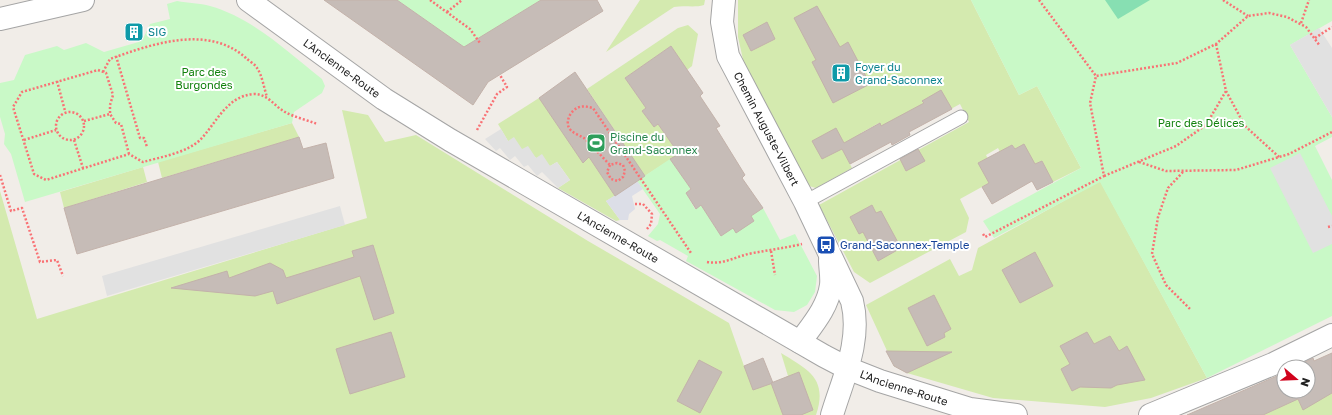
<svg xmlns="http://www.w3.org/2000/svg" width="1332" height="415" font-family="'Golos Text',sans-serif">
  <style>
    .grass { fill: #d4eaaf }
    .park { fill: #c9f9c7 }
    .pitch { fill: #87dfb2 }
    .parking { fill: #e1e1e1 }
    .plaza { fill: #dcdee7 }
    .building { fill: #c6bcb7; stroke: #c3b2aa }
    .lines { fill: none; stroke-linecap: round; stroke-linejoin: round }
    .lane-casing { stroke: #a5a5a5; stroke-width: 15 }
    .street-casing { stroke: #a5a5a5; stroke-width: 24 }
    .path { stroke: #f97275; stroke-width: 2.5; stroke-dasharray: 2 2; stroke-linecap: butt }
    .lane { stroke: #fff; stroke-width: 13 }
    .street { stroke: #fff; stroke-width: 22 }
    .labels { text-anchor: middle; stroke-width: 4; stroke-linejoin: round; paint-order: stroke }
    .culture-label { font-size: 11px; fill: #0d838f; stroke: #fff; text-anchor: start }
    .street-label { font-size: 11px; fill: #212121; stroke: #fff }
    .park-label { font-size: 11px; fill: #12820d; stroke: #fff }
    .leisure-label { font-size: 11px; fill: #27864d; stroke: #fff; text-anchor: start }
    .transit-label { font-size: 11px; fill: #164399; stroke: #fff; text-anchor: start }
  </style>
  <rect width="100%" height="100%" fill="#f1ede8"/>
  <g class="grass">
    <path d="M 640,0 L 705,0 L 704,5 C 694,8 685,5 674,7 L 606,52 Z"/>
    <polygon points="738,0 971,0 1019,95 1037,86 1081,168 1053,182 1042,161 1035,164 1015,149 1012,145 1000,152 998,148 986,155 988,159 979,163 989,183 960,199 969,218 966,232 870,283 854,272 819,205 969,122 960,104 927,122 883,129 879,123 861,133 864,139 842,149 852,168 816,188 809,186 744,64 738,37"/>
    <polygon points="688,25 698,34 692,66 687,70 671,46 625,78 646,108 642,111 654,127 658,124 679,154 645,176 587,89 678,28"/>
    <polygon points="539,98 583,162 589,157 615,196 606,201 620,220 616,221 558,188 570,180 557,162 550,166 508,141 498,124"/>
    <path d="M 342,110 L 368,115 L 385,142 L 416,135 L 588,241 L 729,323 L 744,366 L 773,383 L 788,376 L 781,353 C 809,370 828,379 816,415 L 0,415 L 0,191 L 37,319 L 367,218 Z"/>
    <polygon points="292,123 299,137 162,178 158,162"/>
    <polygon points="143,167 147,182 64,208 60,192"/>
    <polygon points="1100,181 1207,378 1151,398 1105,407 993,398 907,373 894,366 866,305 950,259 959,276 972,270 978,248"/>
    <polygon points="1332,392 1332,415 1263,415 1278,408 1296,396 1303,409"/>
  </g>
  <g class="park">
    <polygon points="397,0 541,0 468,50"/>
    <polygon points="971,0 1332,0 1332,21 1290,45 1332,117 1332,137 1315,146 1332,180 1332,316 1207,378 1100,182 994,238 983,221 1081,168 1037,86 1019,95"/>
    <path d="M 177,1 C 188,3 200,3 210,6 C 253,18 288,52 322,79 L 325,86 L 322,93 L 294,112 L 292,123 L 25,202 L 11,154 L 4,144 L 5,134 L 0,117 L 0,83 L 14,80 L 25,55 L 57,46 L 64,50 L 86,43 L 104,52 L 142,41 L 150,24 L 170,19 L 167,4 Z"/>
    <polygon points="670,159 691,189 686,193 695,209 701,205 721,236 733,228 754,221 751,216 763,208 780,240 795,234 817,276 815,292 807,305 794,312 775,310 686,261 688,256 660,240 657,241 648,236 658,224 660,214 637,181"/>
  </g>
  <polygon class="pitch" points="1105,0 1150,0 1118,19"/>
  <g class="parking">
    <polygon points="1319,28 1332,48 1332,117 1290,45"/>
    <polygon points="501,129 508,141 514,137 522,149 528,146 536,158 542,154 550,166 557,162 570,180 558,188 542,172 537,176 528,165 524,167 515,156 510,160 500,148 496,151 485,139"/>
    <polygon points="1300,153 1332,216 1332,244 1313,253 1270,168"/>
    <polygon points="340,206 345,225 107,296 102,276"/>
  </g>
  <polygon class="plaza" points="637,181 643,189 632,196 635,209 629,214 628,220 620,220 606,201"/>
  <g class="building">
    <polygon points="324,0 397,0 464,47 541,0 597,0 603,11 488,82 473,105"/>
    <polygon points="817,6 840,47 848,42 870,84 833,103 812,62 816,60 794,18"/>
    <polygon points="767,22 775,39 751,51 743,35"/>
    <polygon points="671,46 703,93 700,96 720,126 716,128 745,175 742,178 763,208 751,216 754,221 736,233 733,228 721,236 701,205 696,209 686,193 691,189 670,159 679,154 658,124 654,127 642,111 646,108 625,78"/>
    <polygon points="575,72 645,176 615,196 589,157 583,163 539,98"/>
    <polygon points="941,90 952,109 909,132 910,135 892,145 891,142 850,164 842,149 822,159 812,141 836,128 844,143 880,123 881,126 924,103 922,101"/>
    <polygon points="299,137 303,149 326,143 334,178 77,254 64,208"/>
    <polygon points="1024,144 1035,164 1042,161 1053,182 1037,190 1032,181 992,204 982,187 989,183 978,163 1012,145 1015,149"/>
    <polygon points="918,149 925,161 906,171 900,159"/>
    <polygon points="872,205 876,213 881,211 901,248 878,261 863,232 859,234 850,217"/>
    <polygon points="373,245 394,313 374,320 360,276 277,304 273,291 255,296 171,288 227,271 229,278 270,263 283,270 286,278 354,257 352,251"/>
    <polygon points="1035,252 1053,286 1020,303 1002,270"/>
    <polygon points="934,295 951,329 944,333 945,337 927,346 908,308"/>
    <polygon points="391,332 405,377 350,394 336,349"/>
    <polygon points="1087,332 1094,344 1110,336 1119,351 1127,346 1145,380 1117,385 1111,388 1080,387 1072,391 1061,369 1070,364 1060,346"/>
    <polygon points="886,351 952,352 907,373 894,366"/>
    <polygon points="1332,353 1332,393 1303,410 1298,399 1263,415 1187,415 1284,373 1284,391 1308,391 1308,367 1295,367 1313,358 1314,361"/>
    <polygon points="763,358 773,383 753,390 744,366"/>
    <polygon points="699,360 722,372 700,413 677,401"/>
    <polygon points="799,372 813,410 801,415 783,415 771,383"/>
  </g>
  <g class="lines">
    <g class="lane-casing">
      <polyline id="lane" points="805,202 961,117"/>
    </g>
    <g class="street-casing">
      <g id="street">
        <path id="s1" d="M 248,0 L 384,99 L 450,140 L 824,356 L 847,368 L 880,381 L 970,409 L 1016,415"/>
        <path id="s2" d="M 724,0 L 722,22 L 728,56 L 805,202 L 852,301 C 862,341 843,378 832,415"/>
        <polyline points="0,19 83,0"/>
        <path d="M 800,342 C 813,324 828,307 831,285 C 832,277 830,268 830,260"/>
        <polyline points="1150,415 1273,364 1332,335"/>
      </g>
    </g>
    <g class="path">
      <polyline points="430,0 470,29 480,43"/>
      <polyline points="1039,0 1096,76"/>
      <polyline points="1223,0 1248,16"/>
      <polyline points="447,12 462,0"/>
      <polyline points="1301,23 1309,0"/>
      <polyline points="1315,38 1332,27"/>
      <polyline points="1216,44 1226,91 1245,126 1279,157"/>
      <polyline points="116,56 140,138 144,138 147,147"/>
      <path d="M 103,72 L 110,59 C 152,44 208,24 246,58 C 249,61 255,64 257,68 C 262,75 264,88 267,97"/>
      <polyline points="57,81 65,111"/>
      <circle cx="70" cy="126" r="14"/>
      <polyline points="84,121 110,114"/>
      <polyline points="477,130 497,94 507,87 500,75"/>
      <polyline points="24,140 56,130"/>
      <polyline points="74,140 83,168"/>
      <path d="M 129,154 L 121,124 L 116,123 L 110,114 L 110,105 L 113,95 L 106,73 L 98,70 L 22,92 L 13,107 L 34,174 L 46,180 L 129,154 L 143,162 C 161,157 186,153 200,140 C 216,124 226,96 254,94 C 268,94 274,106 285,112 C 294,117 307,120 317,124"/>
      <polyline points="1139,162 1166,171 1236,170 1289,154 1332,132"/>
      <path d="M 610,165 L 607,172 L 611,179 L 618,181 L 623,177 L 625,171 L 623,165 L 617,163 L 610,165 C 601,156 593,146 584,138 C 579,135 572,133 569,128 C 566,122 569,115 573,111 C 579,105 585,106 593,108 L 691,253"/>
      <polyline points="1183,172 1168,188 1158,217 1152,254 1166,285 1191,310"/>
      <polyline points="0,175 11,211 22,208 40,262 57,260 63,276"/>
      <polyline points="1104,176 1176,146 1206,125 1226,91"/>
      <polyline points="635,204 643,204 652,214 651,224 647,229"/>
      <polyline points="1328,227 1332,226"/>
      <polyline points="983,234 985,237 1104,176 1090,103 1096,76 1177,63 1216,44 1248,16 1269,13 1287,17 1306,27 1320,46"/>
      <polyline points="771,251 775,275"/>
      <path d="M 707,262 C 724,265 736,256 753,253 C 769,250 785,248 802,244"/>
    </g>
    <use href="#lane" class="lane"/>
    <use href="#street" class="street"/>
  </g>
  <defs>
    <g id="building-square" transform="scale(1)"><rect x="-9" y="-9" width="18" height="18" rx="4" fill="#0f9aa8" stroke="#fff"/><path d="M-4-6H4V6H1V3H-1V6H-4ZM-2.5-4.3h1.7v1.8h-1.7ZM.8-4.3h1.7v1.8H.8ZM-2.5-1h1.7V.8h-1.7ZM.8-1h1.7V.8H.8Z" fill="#fff"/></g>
    <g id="stadium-square" transform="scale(1)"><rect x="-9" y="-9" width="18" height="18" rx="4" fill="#2e9e5b" stroke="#fff"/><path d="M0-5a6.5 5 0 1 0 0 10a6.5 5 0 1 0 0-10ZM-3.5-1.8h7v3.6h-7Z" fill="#fff"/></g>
    <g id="bus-square" transform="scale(1)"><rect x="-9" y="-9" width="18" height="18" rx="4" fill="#1a4fb4" stroke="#fff"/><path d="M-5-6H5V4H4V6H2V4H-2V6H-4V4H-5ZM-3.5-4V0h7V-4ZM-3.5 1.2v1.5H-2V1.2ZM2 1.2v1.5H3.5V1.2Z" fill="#fff"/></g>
  </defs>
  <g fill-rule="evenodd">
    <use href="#building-square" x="134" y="32"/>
    <use href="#building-square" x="841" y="73"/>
    <use href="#stadium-square" x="596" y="143"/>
    <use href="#bus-square" x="826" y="245"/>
  </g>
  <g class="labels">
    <g class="culture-label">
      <text x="148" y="36">SIG</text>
      <text x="855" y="71">Foyer du<tspan x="855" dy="13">Grand-Saconnex</tspan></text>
    </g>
    <g class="street-label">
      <text dy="4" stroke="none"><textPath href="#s1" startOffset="116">L'Ancienne-Route</textPath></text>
      <text dy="4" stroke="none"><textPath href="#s2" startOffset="139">Chemin Auguste-Vilbert</textPath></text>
      <text dy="4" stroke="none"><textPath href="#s1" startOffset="440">L'Ancienne-Route</textPath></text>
      <text dy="4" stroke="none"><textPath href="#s1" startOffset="764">L'Ancienne-Route</textPath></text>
    </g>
    <g class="park-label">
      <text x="204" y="76">Parc des<tspan x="204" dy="13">Burgondes</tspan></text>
      <text x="1201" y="127">Parc des Délices</text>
    </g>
    <g class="leisure-label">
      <text x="610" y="141">Piscine du<tspan x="610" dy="13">Grand-Saconnex</tspan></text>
    </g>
    <g class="transit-label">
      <text x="840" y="249">Grand-Saconnex-Temple</text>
    </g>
  </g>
  <g transform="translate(1296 379) rotate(109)"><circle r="19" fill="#ffffff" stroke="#a6a6a6"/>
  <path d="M0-3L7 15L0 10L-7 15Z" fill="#d1021c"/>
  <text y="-6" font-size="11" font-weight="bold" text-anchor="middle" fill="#212121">N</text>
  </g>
</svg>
